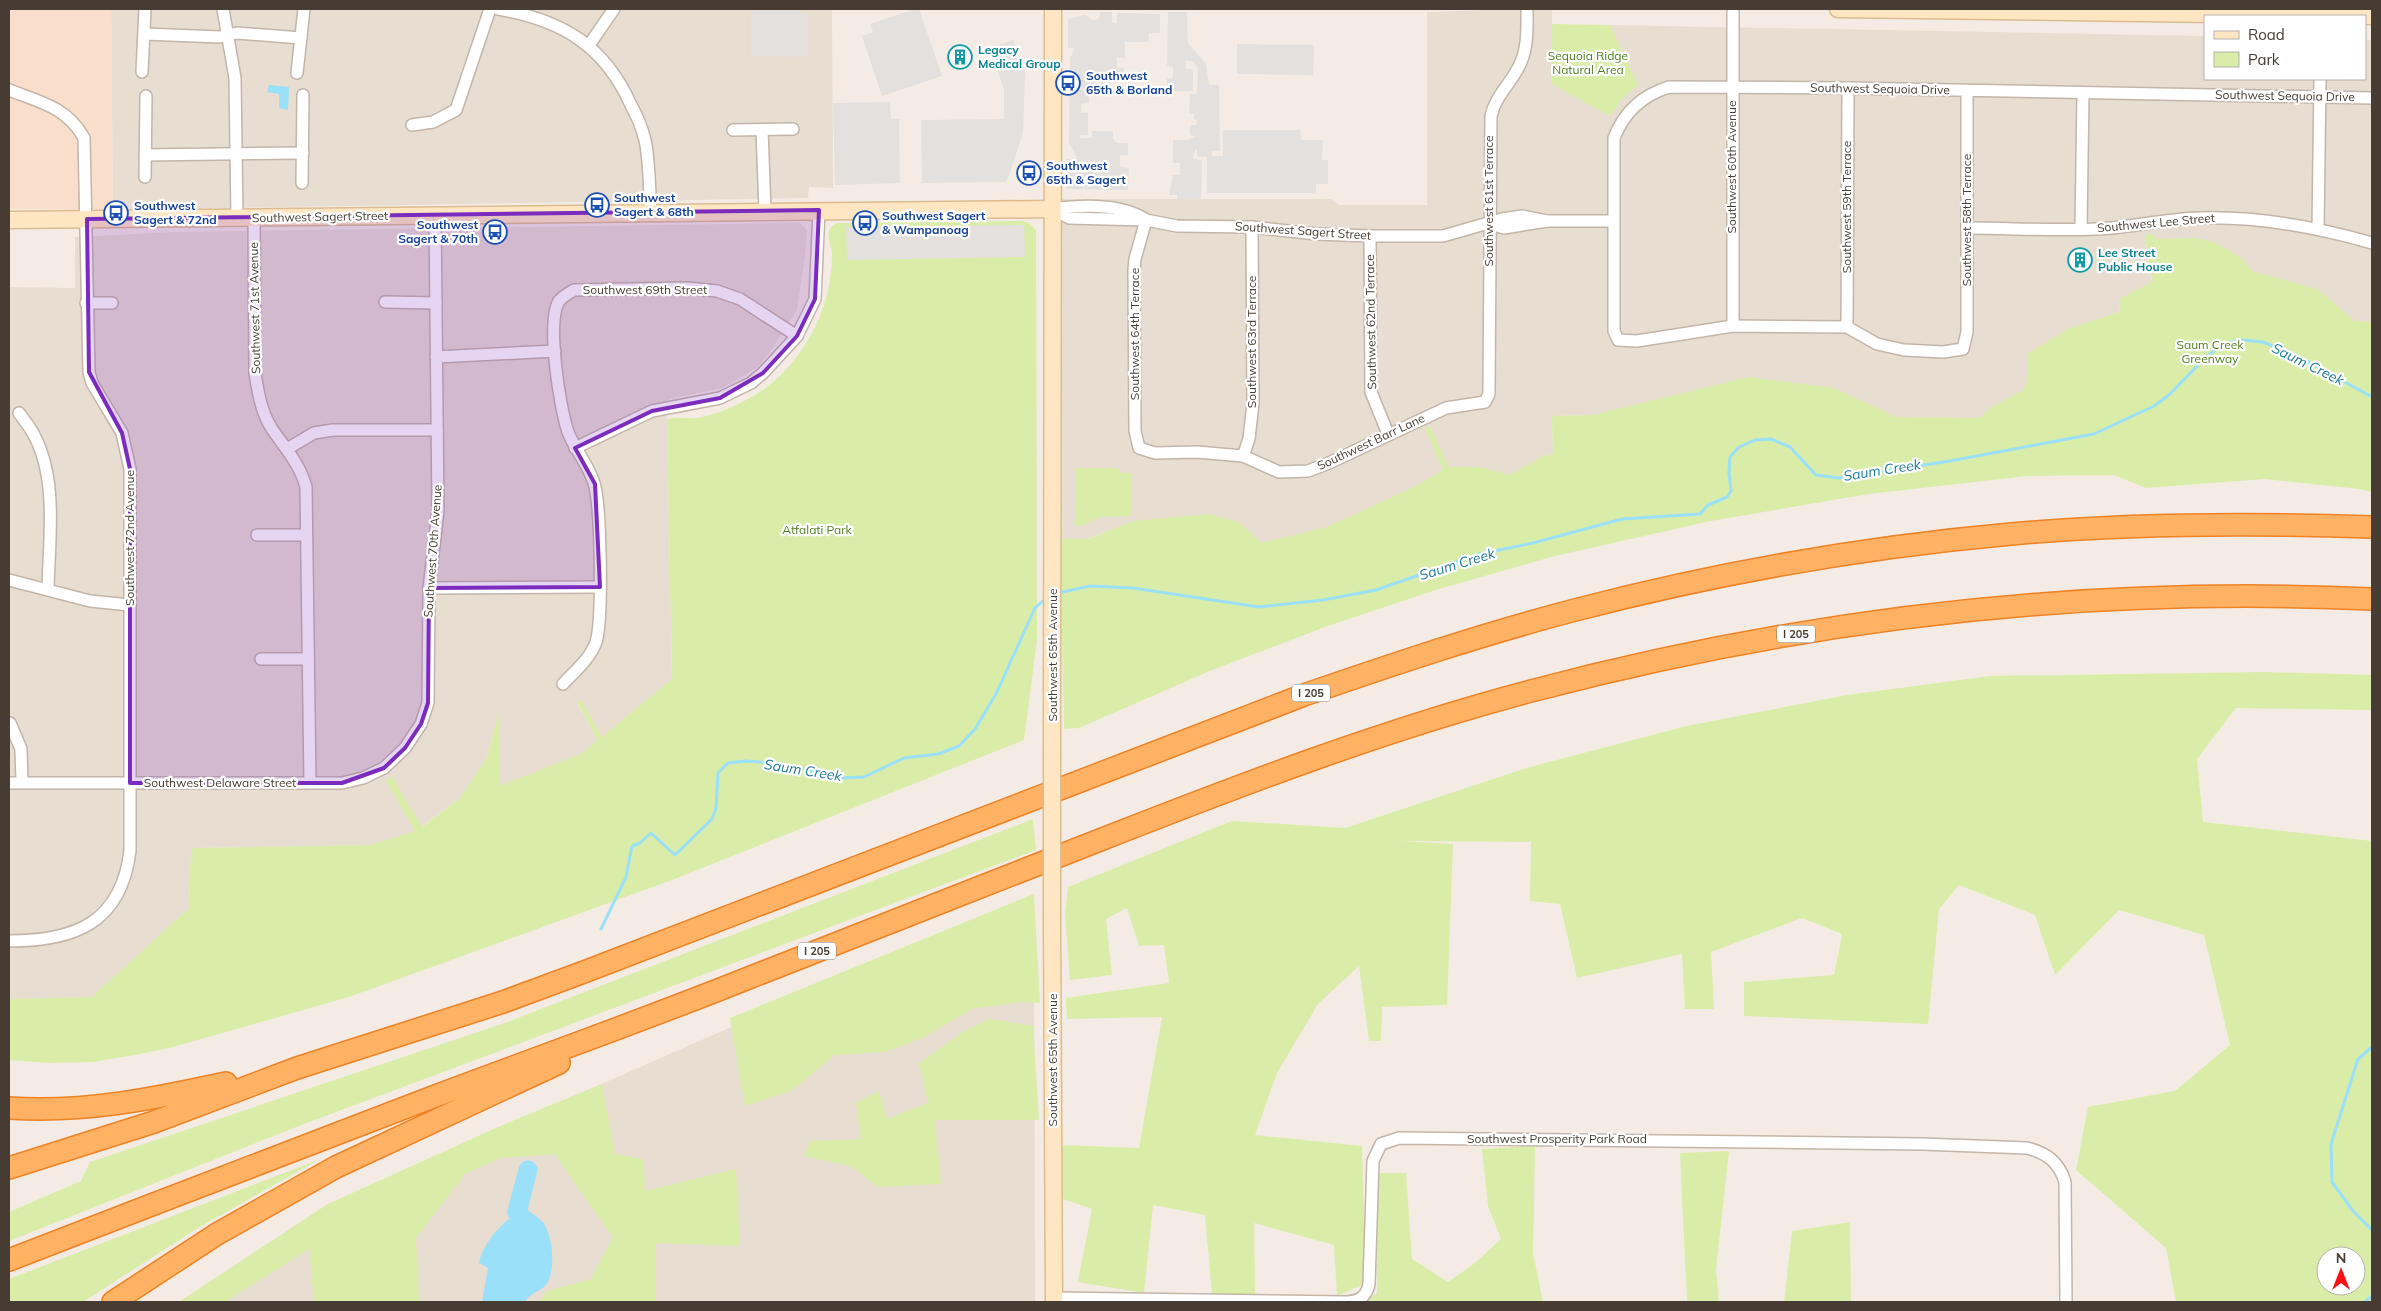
<svg xmlns="http://www.w3.org/2000/svg" width="2381" height="1311" font-family="Mulish,sans-serif">
  <style>
    .residential { fill: #e8ddd1 }
    .commercial { fill: #f9decc }
    .green { fill: #d9eda8; fill-rule: evenodd }
    .parking { fill: #e4e0dd }
    .water { fill: #99e0f8 }
    .lines { fill: none; stroke-linecap: round; stroke-linejoin: round }
    .stream { stroke: #99e0f8; stroke-width: 3 }
    .river { stroke: #99e0f8; stroke-width: 19 }
    .minor-casing { stroke: #c3b5a8; stroke-width: 14 }
    .secondary-casing { stroke: #dbbc90; stroke-width: 19 }
    .motorway-casing { stroke: #ee8224; stroke-width: 24 }
    .minor { stroke: #fff; stroke-width: 11 }
    .secondary { stroke: #ffe6c2; stroke-width: 16 }
    .motorway { stroke: #ffb263; stroke-width: 21 }
    .secondary-bridge-casing { stroke: #dbbc90; stroke-width: 19; stroke-linecap: butt }
    .secondary-bridge { stroke: #ffe6c2; stroke-width: 16 }
    .marked { fill: #7b2cbf; fill-opacity: 0.2; stroke: #7b2cbf; stroke-width: 4; stroke-linejoin: round }
    .labels { text-anchor: middle; stroke-width: 4.5; stroke-linejoin: round; paint-order: stroke }
    .shield { fill: #fff; stroke: #7e7670; stroke-width: 1 }
    .shield-label { font-size: 11px; font-weight: bold; fill: #463c33 }
    .culture-label { font-size: 12px; font-weight: bold; fill: #0d838f; stroke: #fff; text-anchor: start }
    .park-label { font-size: 12px; fill: #537e20; stroke: #fff }
    .transit-label { font-size: 12px; font-weight: bold; fill: #164399; stroke: #fff; text-anchor: start }
    .street-label { font-size: 12px; fill: #463c33; stroke: #fff }
    .water-label { font-size: 14px; font-style: italic; fill: #1e7b9b; stroke: #fff }
  </style>
  <rect width="100%" height="100%" fill="#f4ece4"/>
  <g class="residential">
    <polygon points="111,9 832,9 833,188 809,187 808,198 113,210"/>
    <polygon points="1517,9 1552,9 1552,84 1610,116 1622,99 1638,85 1610,25 2205,36 2205,79 2365,79 2365,40 2372,40 2372,322 2355,321 2317,289 2252,271 2240,257 2196,238 2155,239 2145,236 2152,282 2119,299 2120,312 2070,328 2027,382 2022,391 1992,407 1979,418 1897,417 1834,388 1593,415 1552,416 1553,454 1543,456 1510,475 1480,467 1449,467 1430,426 1425,428 1443,470 1418,485 1327,527 1262,543 1238,522 1185,516 1157,520 1133,521 1087,539 1060,539 1061,199 1331,199 1339,205 1427,205 1427,12"/>
    <polygon points="800,223 807,230 806,248 797,310 772,349 758,367 722,388 669,399 667,419 672,679 602,737 581,700 577,703 598,740 581,754 499,786 498,716 486,759 460,798 421,827 392,778 386,781 415,831 371,845 191,848 189,908 92,997 9,999 9,287 75,288 75,237 172,232"/>
    <polygon points="1034,894 1035,1302 179,1302 328,1204"/>
  </g>
  <polygon class="commercial" points="9,9 111,9 113,210 9,209"/>
  <g class="green">
    <polygon points="1552,24 1610,25 1638,85 1622,99 1610,116 1552,84"/>
    <path d="M 1023,221 L 1029,223 L 1036,230 L 1037,640 L 1024,740 L 672,880 L 349,997 L 173,1047 L 135,1055 L 93,1062 L 48,1063 L 9,1060 L 9,999 L 92,997 L 189,908 L 191,848 L 371,845 L 415,831 L 386,781 L 392,777 L 422,827 L 460,798 L 486,759 L 499,713 L 499,786 L 581,754 L 598,740 L 577,702 L 581,700 L 602,737 L 672,679 L 667,419 C 677,416 687,419 697,418 C 713,415 730,409 744,401 C 785,381 815,340 827,295 C 830,282 832,267 832,254 C 832,246 827,240 829,231 C 830,227 833,225 837,223 Z"/>
    <polygon points="2154,234 2155,239 2196,238 2216,243 2240,257 2252,271 2317,289 2355,321 2372,322 2372,492 2359,489 2265,479 2146,488 2114,475 2028,476 1869,494 1711,521 1555,556 1439,589 1325,627 1212,670 1079,728 1064,729 1060,539 1088,539 1133,521 1209,514 1238,522 1262,543 1327,527 1418,485 1443,470 1425,428 1430,426 1449,467 1480,467 1510,475 1543,456 1553,454 1552,416 1593,415 1749,377 1834,388 1897,417 1979,418 1992,407 2022,391 2027,382 2027,354 2070,328 2120,312 2119,299 2152,282 2145,235"/>
    <polygon points="1075,468 1116,468 1122,473 1132,473 1132,516 1100,517 1084,525 1075,526"/>
    <path d="M 2264,672 L 2372,675 L 2372,710 L 2236,708 L 2197,759 L 2203,822 L 2372,841 L 2372,1302 L 2176,1302 L 2166,1248 L 2076,1170 L 2088,1107 L 2175,1091 L 2230,1045 L 2204,935 L 2119,910 L 2055,975 L 2035,915 L 1959,885 L 1939,909 L 1928,1024 L 1744,1016 L 1744,982 L 1834,975 L 1842,934 L 1802,918 L 1711,952 L 1714,1009 L 1685,1009 L 1682,954 L 1577,978 L 1560,904 L 1530,901 L 1531,842 L 1399,841 L 1453,844 L 1447,1005 L 1382,1007 L 1381,1041 L 1369,1041 L 1359,966 L 1318,1004 L 1277,1073 L 1255,1135 L 1362,1146 L 1366,1283 L 1337,1296 L 1334,1245 L 1254,1223 L 1255,1294 L 1212,1294 L 1205,1215 L 1153,1205 L 1144,1293 L 1078,1282 L 1092,1209 L 1060,1198 L 1061,1145 L 1139,1148 L 1162,1017 L 1067,1019 L 1066,998 L 1169,983 L 1164,945 L 1139,946 L 1127,908 L 1106,919 L 1112,975 L 1070,980 L 1065,914 L 1068,887 L 1232,821 L 1345,828 L 1530,767 L 1687,726 L 1847,695 L 1990,676 ZM 2326,1256 L 2356,1256 L 2356,1286 L 2326,1286 Z"/>
    <polygon points="1033,819 1036,850 304,1124 9,1241 9,1212 81,1181 90,1162 502,1024"/>
    <polygon points="1034,894 1040,1003 1021,1002 972,1009 923,1038 885,1052 835,1055 791,1091 745,1106 730,1018"/>
    <polygon points="990,1019 1033,1026 1039,1120 935,1120 941,1184 878,1187 851,1166 804,1156 810,1141 861,1139 856,1103 879,1091 887,1119 928,1103 919,1063 966,1030"/>
    <polygon points="602,1084 615,1154 643,1159 646,1191 736,1169 740,1246 656,1243 655,1302 538,1302 547,1291 591,1279 613,1237 554,1154 501,1158 465,1174 416,1238 419,1302 314,1302 309,1249 225,1302 179,1302 328,1204 498,1127"/>
    <polygon points="1535,1146 1533,1253 1543,1302 1363,1302 1377,1293 1377,1173 1406,1173 1412,1259 1448,1282 1475,1263 1501,1239 1488,1206 1482,1149"/>
    <polygon points="1729,1151 1716,1270 1719,1302 1687,1302 1680,1153"/>
    <polygon points="320,1159 198,1228 83,1302 9,1302 9,1279"/>
    <polygon points="1850,1222 1851,1302 1784,1302 1792,1231"/>
  </g>
  <g class="parking">
    <polygon points="751,9 801,9 801,14 808,14 808,57 751,56"/>
    <polygon points="915,9 919,9 942,76 882,96 862,36 873,32 870,24"/>
    <polygon points="1100,12 1112,12 1112,23 1117,23 1117,13 1160,14 1160,33 1149,33 1148,42 1125,42 1125,58 1117,58 1117,68 1124,68 1124,80 1110,80 1109,89 1081,89 1081,82 1079,82 1079,90 1089,90 1089,103 1081,104 1081,113 1088,113 1088,135 1080,135 1080,138 1092,138 1092,131 1113,131 1113,139 1117,143 1128,143 1128,155 1120,155 1120,167 1129,168 1128,190 1067,189 1067,159 1076,159 1077,157 1069,143 1070,58 1075,48 1068,48 1068,19 1085,15 1093,20 1097,20 1100,17"/>
    <polygon points="1168,12 1187,12 1188,43 1206,64 1209,85 1219,85 1220,151 1212,151 1212,156 1223,156 1223,130 1300,130 1301,140 1323,140 1322,160 1328,160 1328,184 1316,184 1316,193 1207,193 1207,157 1197,157 1197,150 1195,149 1193,158 1202,161 1201,199 1177,199 1177,195 1169,195 1173,175 1180,175 1180,163 1173,163 1173,140 1189,140 1195,136 1190,135 1190,125 1196,125 1197,120 1194,119 1194,114 1189,114 1190,94 1197,94 1198,68 1193,61 1186,61 1186,69 1193,69 1193,91 1167,91 1167,78 1173,78 1173,67 1167,66"/>
    <polygon points="1013,40 1025,73 1023,133 1009,176 1005,182 922,183 921,120 1004,119 1004,89 994,61 997,54 994,47"/>
    <polygon points="1237,44 1314,45 1313,75 1237,74"/>
    <polygon points="890,102 891,119 899,119 900,183 835,185 833,103"/>
    <polygon points="1024,225 1025,257 847,260 846,227"/>
  </g>
  <g class="water">
    <polygon points="269,85 289,87 288,110 279,108 279,94 267,92"/>
    <path d="M 525,1208 C 531,1213 540,1218 544,1224 C 553,1237 556,1272 546,1285 C 540,1292 529,1293 525,1302 L 482,1302 L 488,1268 L 479,1263 C 483,1241 506,1218 525,1208 Z"/>
  </g>
  <g class="lines">
    <g class="stream">
      <polyline points="1063,592 1090,586 1133,588 1259,607 1323,600 1376,590 1479,554 1533,543 1622,519 1700,514 1708,505 1727,497 1731,491 1729,473 1730,457 1739,447 1755,440 1771,439 1790,447 1816,475 1839,478 1950,461 2094,434 2154,406 2169,395 2207,356 2225,343 2242,340 2263,342 2301,358 2372,397"/>
      <polyline points="601,929 626,877 632,846 640,843 651,833 675,855 712,819 716,808 718,773 728,763 745,761 777,763 841,778 864,777 904,758 938,754 959,746 975,729 996,694 1035,608 1044,600"/>
      <polyline points="2372,1047 2358,1059 2331,1144 2332,1182 2353,1211 2372,1230"/>
      <polyline points="2365,1302 2372,1296"/>
    </g>
    <polyline class="river" points="517,1212 528,1170"/>
    <g class="minor-casing">
      <g id="minor">
        <polyline points="223,9 235,78 237,218"/>
        <path d="M 498,9 C 562,20 604,45 631,105 C 637,116 642,128 645,140 C 650,164 649,189 651,213"/>
        <polyline points="144,34 220,37 237,33 301,38"/>
        <polyline points="589,45 614,9"/>
        <polyline points="142,72 145,9"/>
        <polyline points="297,73 304,9"/>
        <path d="M 9,90 C 40,102 67,107 84,138 L 89,372 L 92,383 L 122,433 L 130,469 L 130,851 C 121,923 75,941 9,941"/>
        <path d="M 1967,90 L 1967,332 L 1963,349 L 1943,352 L 1904,350 L 1877,344 L 1847,327 L 1733,326 L 1637,341 L 1618,340 L 1614,331 L 1614,138 C 1624,112 1643,95 1669,87 L 1848,88 L 2372,98"/>
        <polyline points="412,125 433,122 456,110 490,9"/>
        <polyline points="733,130 793,129"/>
        <polyline points="762,130 765,211"/>
        <polyline points="145,155 303,153"/>
        <polyline points="145,177 146,96"/>
        <polyline points="302,183 303,95"/>
        <polyline points="1052,209 1069,218 1146,220 1177,226 1252,227 1316,234 1370,236 1443,236 1502,219 1522,216 1547,221"/>
        <path d="M 1052,209 C 1082,205 1121,203 1146,220"/>
        <path d="M 254,217 L 255,373 C 258,392 261,412 272,429 C 285,448 300,464 306,487 L 310,783"/>
        <path d="M 1146,220 L 1135,259 L 1134,270 L 1135,431 L 1139,448 L 1155,453 L 1197,452 L 1243,456 L 1279,472 L 1308,471 L 1329,463 L 1446,408 L 1485,402 L 1489,394 L 1489,389 L 1491,116 C 1496,94 1513,82 1521,62 C 1528,46 1527,26 1527,9"/>
        <polyline points="1489,224 1504,228 1547,221 1613,221"/>
        <path d="M 1967,228 C 2015,228 2065,232 2112,228 C 2141,225 2170,219 2199,218 C 2258,216 2316,227 2372,243"/>
        <polyline points="2081,228 2083,93"/>
        <polyline points="2318,229 2320,79"/>
        <polyline points="1370,236 1371,392 1388,434"/>
        <polyline points="385,302 436,303"/>
        <polyline points="86,303 112,303"/>
        <polyline points="1733,326 1733,9"/>
        <polyline points="1847,327 1848,88"/>
        <polyline points="436,357 555,351"/>
        <path d="M 19,413 C 24,420 30,427 34,435 C 58,480 49,540 48,589"/>
        <polyline points="575,448 652,411 720,398 751,383 763,373 797,336 815,299 819,210"/>
        <polyline points="287,449 314,433 333,430 437,430"/>
        <polyline points="1243,456 1249,439 1253,403 1252,227"/>
        <polyline points="257,535 306,535"/>
        <polyline points="9,580 90,601 130,605"/>
        <polyline points="429,588 600,587"/>
        <polyline points="261,659 308,659"/>
        <path d="M 563,684 C 575,671 590,659 596,642 C 603,620 601,506 594,483 C 588,464 575,450 568,432 C 560,409 546,322 559,301 C 563,296 569,293 574,290 L 687,288 L 717,291 L 740,299 L 797,336"/>
        <polyline points="10,723 21,749 22,782"/>
        <polyline points="9,783 342,783 363,778 384,768 405,748 421,724 428,703 429,588 438,511 435,215"/>
        <path d="M 1054,1298 L 1343,1302 C 1357,1302 1366,1299 1369,1284 L 1373,1161 L 1381,1144 L 1399,1138 L 1922,1144 L 2027,1148 C 2047,1153 2059,1162 2065,1182 L 2066,1302"/>
      </g>
    </g>
    <g class="secondary-casing">
      <g id="secondary">
        <polyline points="1838,9 2372,16"/>
        <polyline points="9,220 1052,209"/>
        <polyline points="1052,755 1053,9"/>
        <polyline points="1052,920 1054,1302"/>
      </g>
    </g>
    <g class="motorway-casing">
      <g id="motorway">
        <path d="M 9,1108 C 85,1113 152,1099 226,1083"/>
        <path d="M 9,1168 L 154,1122 L 297,1068 L 503,1002 L 584,972 L 1304,695 C 1394,664 1483,634 1575,610 C 1717,573 1865,547 2011,534 C 2131,523 2252,523 2372,527"/>
        <path d="M 9,1260 C 152,1205 295,1149 438,1095 C 539,1057 641,1021 741,981 C 861,934 980,887 1100,840 C 1243,784 1386,729 1535,690 C 1808,618 2090,586 2372,599"/>
        <polyline points="113,1302 217,1234 336,1167 559,1063"/>
      </g>
    </g>
    <use href="#minor" class="minor"/>
    <use href="#secondary" class="secondary"/>
    <use href="#motorway" class="motorway"/>
    <g class="secondary-bridge-casing">
      <polyline id="secondary-bridge" points="1052,755 1052,920"/>
    </g>
    <use href="#secondary-bridge" class="secondary-bridge"/>
  </g>
  <path class="marked" d="M 819,210 L 815,299 L 797,336 L 763,373 L 720,398 L 652,411 L 575,448 L 595,484 L 600,587 L 429,588 L 428,703 L 421,724 L 405,748 L 384,768 L 342,783 L 130,783 L 130,469 L 122,433 L 89,372 L 87,219 Z"/>
  <defs>
    <g id="building-ring" transform="scale(1.25)"><circle r="9.5" fill="#fff" stroke="#0f9aa8" stroke-width="1.5"/><path d="M-4-6H4V6H1V3H-1V6H-4ZM-2.5-4.3h1.7v1.8h-1.7ZM.8-4.3h1.7v1.8H.8ZM-2.5-1h1.7V.8h-1.7ZM.8-1h1.7V.8H.8Z" fill="#0f9aa8"/></g>
    <g id="bus-ring" transform="scale(1.25)"><circle r="9.5" fill="#fff" stroke="#1a4fb4" stroke-width="1.5"/><path d="M-5-6H5V4H4V6H2V4H-2V6H-4V4H-5ZM-3.5-4V0h7V-4ZM-3.5 1.2v1.5H-2V1.2ZM2 1.2v1.5H3.5V1.2Z" fill="#1a4fb4"/></g>
  </defs>
  <g fill-rule="evenodd">
    <use href="#building-ring" x="960" y="57"/>
    <use href="#bus-ring" x="1068" y="83"/>
    <use href="#bus-ring" x="1029" y="173"/>
    <use href="#bus-ring" x="597" y="205"/>
    <use href="#bus-ring" x="116" y="213"/>
    <use href="#bus-ring" x="865" y="223"/>
    <use href="#bus-ring" x="495" y="232"/>
    <use href="#building-ring" x="2080" y="260"/>
  </g>
  <g class="labels">
    <g class="shield">
      <rect x="1777" y="625.5" width="38" height="17" rx="4"/>
      <rect x="1292" y="684.5" width="38" height="17" rx="4"/>
      <rect x="798" y="942.5" width="38" height="17" rx="4"/>
    </g>
    <g class="shield-label">
      <text x="1796" y="638">I 205</text>
      <text x="1311" y="697">I 205</text>
      <text x="817" y="955">I 205</text>
    </g>
    <g class="culture-label">
      <text x="978" y="54">Legacy<tspan x="978" dy="14">Medical Group</tspan></text>
      <text x="2098" y="257">Lee Street<tspan x="2098" dy="14">Public House</tspan></text>
    </g>
    <g class="park-label">
      <text x="1588" y="60">Sequoia Ridge<tspan x="1588" dy="14">Natural Area</tspan></text>
      <text x="2210" y="349">Saum Creek<tspan x="2210" dy="14">Greenway</tspan></text>
      <text x="817" y="534">Atfalati Park</text>
    </g>
    <g class="transit-label">
      <text x="1086" y="80">Southwest<tspan x="1086" dy="14">65th &amp; Borland</tspan></text>
      <text x="1046" y="170">Southwest<tspan x="1046" dy="14">65th &amp; Sagert</tspan></text>
      <text x="614" y="202">Southwest<tspan x="614" dy="14">Sagert &amp; 68th</tspan></text>
      <text x="134" y="210">Southwest<tspan x="134" dy="14">Sagert &amp; 72nd</tspan></text>
      <text x="882" y="220">Southwest Sagert<tspan x="882" dy="14">&amp; Wampanoag</tspan></text>
      <text x="478" y="229" text-anchor="end">Southwest<tspan x="478" dy="14">Sagert &amp; 70th</tspan></text>
    </g>
    <g class="street-label">
      <text transform="translate(1880 89) rotate(1)" y="4">Southwest Sequoia Drive</text>
      <text transform="translate(2285 96) rotate(1)" y="4">Southwest Sequoia Drive</text>
      <text transform="translate(1732 167) rotate(-90)" y="4">Southwest 60th Avenue</text>
      <text transform="translate(1489 201) rotate(-90)" y="4">Southwest 61st Terrace</text>
      <text transform="translate(1847 207) rotate(-90)" y="4">Southwest 59th Terrace</text>
      <text transform="translate(320 217) rotate(-1)" y="4">Southwest Sagert Street</text>
      <text transform="translate(1967 220) rotate(-90)" y="4">Southwest 58th Terrace</text>
      <text transform="translate(2156 223) rotate(-5)" y="4">Southwest Lee Street</text>
      <text transform="translate(1303 231) rotate(4)" y="4">Southwest Sagert Street</text>
      <text x="645" y="294">Southwest 69th Street</text>
      <text transform="translate(255 308) rotate(-91)" y="4">Southwest 71st Avenue</text>
      <text transform="translate(1371 322) rotate(-91)" y="4">Southwest 62nd Terrace</text>
      <text transform="translate(1135 334) rotate(-90)" y="4">Southwest 64th Terrace</text>
      <text transform="translate(1252 342) rotate(-90)" y="4">Southwest 63rd Terrace</text>
      <text transform="translate(1371 442) rotate(-25)" y="4">Southwest Barr Lane</text>
      <text transform="translate(130 538) rotate(-90)" y="4">Southwest 72nd Avenue</text>
      <text transform="translate(433 551) rotate(-86)" y="4">Southwest 70th Avenue</text>
      <text transform="translate(1053 655) rotate(-90)" y="4">Southwest 65th Avenue</text>
      <text x="220" y="787">Southwest Delaware Street</text>
      <text transform="translate(1053 1060) rotate(-90)" y="4">Southwest 65th Avenue</text>
      <text x="1557" y="1143">Southwest Prosperity Park Road</text>
    </g>
    <g class="water-label">
      <text transform="translate(2308 364) rotate(26)" y="5">Saum Creek</text>
      <text transform="translate(1882 470) rotate(-9)" y="5">Saum Creek</text>
      <text transform="translate(1457 564) rotate(-17)" y="5">Saum Creek</text>
      <text transform="translate(803 770) rotate(9)" y="5">Saum Creek</text>
    </g>
  </g>
  <rect width="2381" height="1311" fill="none" stroke="#463c33" stroke-width="20"/>
  <rect x="2204" y="15" width="162" height="65" fill="#ffffff" stroke="#b5b1ad"/>
  <rect x="2214" y="31" width="25" height="8" fill="#ffe6c2" stroke="#b5b1ad"/>
  <text x="2248" y="40" font-size="15" fill="#463c33">Road</text>
  <rect x="2214" y="52" width="25" height="15" fill="#d9eda8" stroke="#b5b1ad"/>
  <text x="2248" y="65" font-size="15" fill="#463c33">Park</text>
  <g transform="translate(2341 1271)"><circle r="24" fill="#ffffff" stroke="#b5b1ad"/>
  <path d="M0-4L9 19L0 12L-9 19Z" fill="#ff0f13"/>
  <text y="-8" font-size="14" font-weight="bold" text-anchor="middle" fill="#463c33">N</text>
  </g>
</svg>
